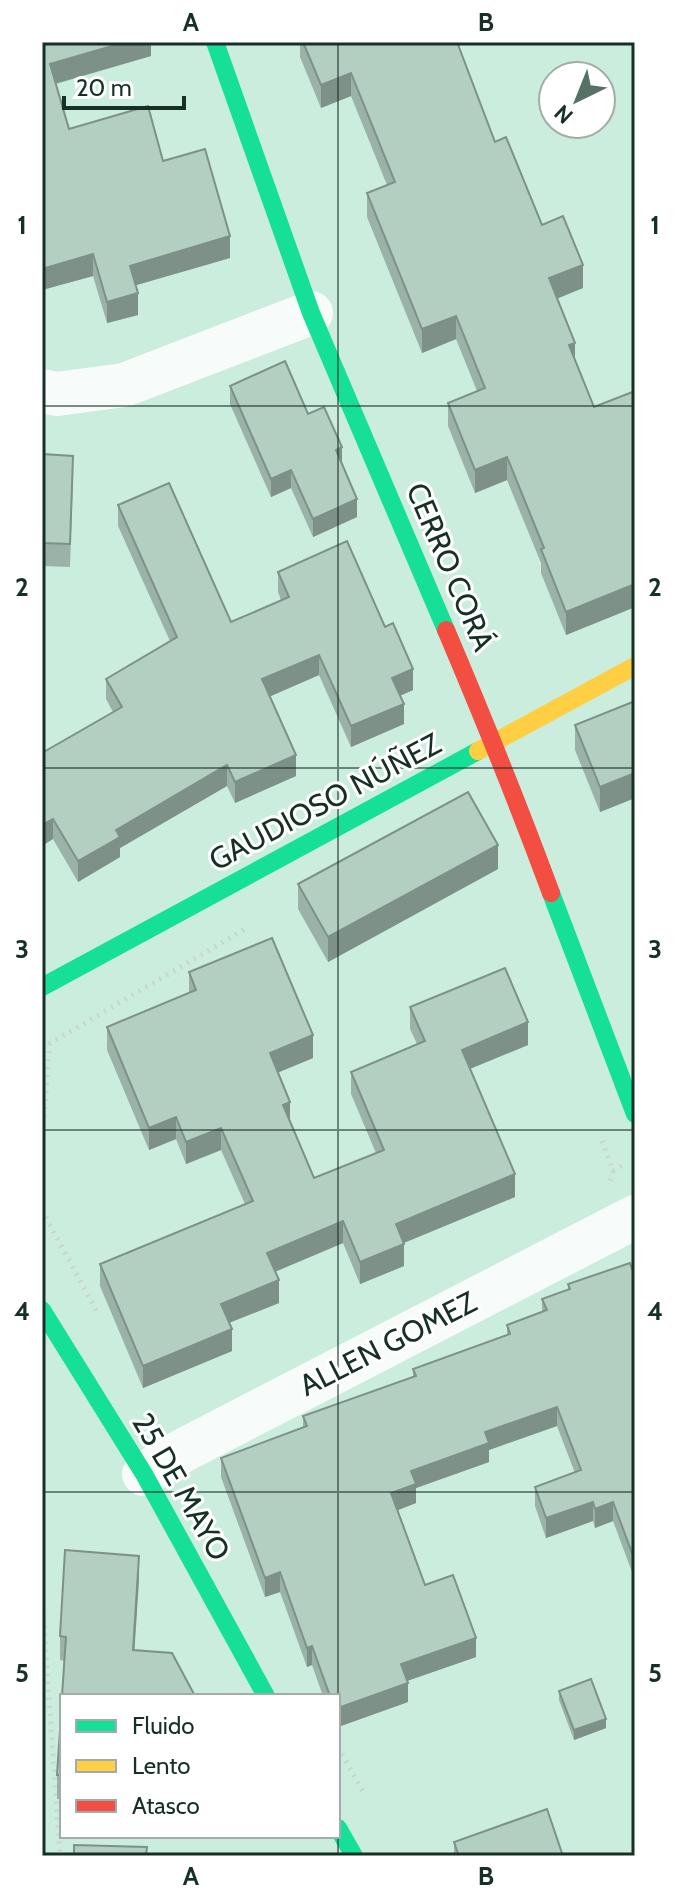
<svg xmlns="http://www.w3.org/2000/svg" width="677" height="1898" font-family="Cabin,sans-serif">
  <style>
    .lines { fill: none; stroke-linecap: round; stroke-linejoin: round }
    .path { stroke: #cad4d0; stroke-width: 5; stroke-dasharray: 2 6; stroke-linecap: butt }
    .street { stroke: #f7fcfa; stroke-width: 44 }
    .fast { stroke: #16e098; stroke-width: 18 }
    .slow { stroke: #ffcf43; stroke-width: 18 }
    .jam { stroke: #f24e42; stroke-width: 18 }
    .wall { fill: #9ab2a7 }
    .shaded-wall { fill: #7d9188 }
    .building { fill: #b3cfc2; stroke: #7d9188; stroke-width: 2 }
    .grid { fill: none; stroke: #173026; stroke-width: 2; stroke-opacity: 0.55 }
    .labels { text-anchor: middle; stroke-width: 6; stroke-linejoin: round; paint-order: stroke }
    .street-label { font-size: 30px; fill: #173026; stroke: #fff }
    .neatline { fill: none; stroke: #173026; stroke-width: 3 }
    .grid-label { font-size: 26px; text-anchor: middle; font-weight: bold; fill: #173026 }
  </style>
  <rect width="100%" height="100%" fill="#caedde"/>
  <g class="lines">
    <g class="path">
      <polyline points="42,1048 247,928"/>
      <polyline points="42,1141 50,1044"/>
      <polyline points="602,1141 613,1171 610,1181"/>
      <polyline points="613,1171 623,1165"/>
      <polyline points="42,1210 98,1314"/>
      <polyline points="42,1594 60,1856"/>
      <polyline points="338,1747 365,1795"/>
    </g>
    <g class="street">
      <polyline points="42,391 57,394 124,385 311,313"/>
      <polyline points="144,1474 184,1450 635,1217"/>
    </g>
    <g class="fast">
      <polyline points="215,42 311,313 446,630"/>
      <polyline points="551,893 635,1114"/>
      <polyline points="42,987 478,751"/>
      <polyline points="42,1310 144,1474 266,1696"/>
      <polyline points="338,1828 354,1856"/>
    </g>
    <polyline class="slow" points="478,751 635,666"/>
    <path class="jam" d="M 446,630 C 483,717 518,804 551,893"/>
  </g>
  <g class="wall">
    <polygon points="42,42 151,42 151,56 56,84 69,129 163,161 230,258 135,285 138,315 107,323 93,276 42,290"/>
    <polygon points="300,42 457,42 495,142 542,225 583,288 557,298 575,360 594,407 635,391 635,607 566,635 541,573 541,563 507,480 475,493 448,426 448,403 477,391 456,339 422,353 367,217 367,193 387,185 351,96 321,108 300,57"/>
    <polygon points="230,386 308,414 342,465 357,517 313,537 291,488 271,497 230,404"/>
    <polygon points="42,454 73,479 70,567 42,566"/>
    <polygon points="118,505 231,622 281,600 278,592 278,572 413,690 400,696 404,724 351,747 319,675 270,696 296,776 235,803 227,786 120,848 120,857 78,882 53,839 42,753 113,712 106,699 106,679 170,641 118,526"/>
    <polygon points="635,701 635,798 600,812 575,750 575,725"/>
    <polygon points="498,869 328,962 298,909 298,884"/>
    <polygon points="189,972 313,1058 278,1072 290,1123 314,1178 376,1153 351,1094 351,1072 417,1044 410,1029 410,1007 528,1045 470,1069 515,1197 404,1243 404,1266 360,1284 343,1243 275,1272 279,1303 229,1323 232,1351 143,1388 100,1286 100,1264 245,1204 221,1150 186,1164 176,1139 149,1150 107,1050 107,1027 189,993"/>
    <polygon points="635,1277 635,1580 613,1521 595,1528 593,1521 546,1538 535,1506 535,1487 575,1473 557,1426 489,1450 489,1462 416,1488 416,1503 397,1510 425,1585 476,1657 407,1681 408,1702 338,1727 338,1696 323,1696 312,1665 307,1667 280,1592 265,1597 221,1477 221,1458 303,1428 303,1416 413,1377 413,1369 507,1336 507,1325 542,1312 542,1299 568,1290 568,1284"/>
    <polygon points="139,1580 65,1661 60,1660 60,1636"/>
    <polygon points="559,1691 606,1728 574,1740 559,1700"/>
    <polygon points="62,1700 62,1799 57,1799 57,1775"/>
    <polygon points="454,1842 563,1856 454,1856"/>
  </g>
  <g class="shaded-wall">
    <polygon points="126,42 151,42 151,56 50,85 50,64"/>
    <polygon points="351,73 351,96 321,108 321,85"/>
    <polygon points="230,236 230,258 130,287 130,266"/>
    <polygon points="93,254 93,276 42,290 42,269"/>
    <polygon points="583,265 583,288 549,302 549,278"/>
    <polygon points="138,293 138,315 107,323 107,302"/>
    <polygon points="456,316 456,339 422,353 422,329"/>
    <polygon points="575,343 575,366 569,345"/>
    <polygon points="342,447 342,465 336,450"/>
    <polygon points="507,457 507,480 475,493 475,470"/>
    <polygon points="291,470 291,488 271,497 271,479"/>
    <polygon points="357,499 357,517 313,537 313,519"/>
    <polygon points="635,584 635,607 566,635 566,612"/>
    <polygon points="319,655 319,675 262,700 262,679"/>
    <polygon points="413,669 413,690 392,699 392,678"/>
    <polygon points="404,704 404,724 351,747 351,726"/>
    <polygon points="296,755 296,776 235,803 235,782"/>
    <polygon points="227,765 227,786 120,848 120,857 78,882 78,861 116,830"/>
    <polygon points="635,773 635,798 600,812 600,787"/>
    <polygon points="53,819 53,839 42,846 42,825"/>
    <polygon points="498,845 498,869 328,962 328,937"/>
    <polygon points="528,1022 528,1045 462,1072 462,1050"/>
    <polygon points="313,1035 313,1058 270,1076 270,1053"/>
    <polygon points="290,1102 290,1124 283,1105"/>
    <polygon points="176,1117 176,1139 149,1150 149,1128"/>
    <polygon points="221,1128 221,1150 186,1164 186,1142"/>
    <polygon points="515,1174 515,1197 396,1246 396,1224"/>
    <polygon points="343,1221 343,1243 267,1275 267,1253"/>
    <polygon points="404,1244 404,1266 360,1284 360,1262"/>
    <polygon points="279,1280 279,1303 221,1326 221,1304"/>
    <polygon points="232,1329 232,1351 143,1388 143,1366"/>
    <polygon points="557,1407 557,1426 489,1450 489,1462 416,1488 416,1503 391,1513 391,1493 411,1471 485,1432"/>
    <polygon points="593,1502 593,1521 546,1538 546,1518"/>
    <polygon points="613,1502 613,1521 595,1528 595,1509"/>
    <polygon points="139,1556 139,1580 133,1673 133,1650"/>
    <polygon points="280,1572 280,1592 265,1597 265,1578"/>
    <polygon points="476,1638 476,1657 401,1683 401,1664"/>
    <polygon points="312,1646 312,1665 307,1667 307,1648"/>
    <polygon points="408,1683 408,1702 338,1727 338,1708"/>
    <polygon points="606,1719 606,1728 574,1740 574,1730"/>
  </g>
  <g class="building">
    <polygon points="42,42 126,42 50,64 69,129 148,106 163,161 205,149 230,236 130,266 138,293 107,302 93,254 42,269"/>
    <polygon points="303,42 457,42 495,142 506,137 542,225 563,216 583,265 549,278 575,343 569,345 594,407 635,391 635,584 566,612 541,549 544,548 507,457 475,470 448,403 485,388 456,316 422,329 367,193 395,182 351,73 321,85"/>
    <polygon points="285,361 308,414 324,407 342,447 336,450 357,499 313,519 291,470 271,479 230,386"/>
    <polygon points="42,454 73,456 70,544 42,543"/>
    <polygon points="169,483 231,622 289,597 278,572 347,541 385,627 393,623 413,669 392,678 404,704 351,726 319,655 262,679 296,755 235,782 227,765 116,830 120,837 78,861 53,819 42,825 42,753 122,707 106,679 177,637 118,505"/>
    <polygon points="635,701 635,773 600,787 575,725"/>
    <polygon points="468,792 498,845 328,937 298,884"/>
    <polygon points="272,938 313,1035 270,1053 290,1102 283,1105 314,1178 384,1150 351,1072 425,1041 410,1007 505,968 528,1022 462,1050 515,1174 396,1224 404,1244 360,1262 343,1221 267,1253 279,1280 221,1304 232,1329 143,1366 100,1264 253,1201 221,1128 186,1142 176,1117 149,1128 107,1027 196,990 189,972"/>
    <polygon points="630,1263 635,1277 635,1561 613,1502 595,1509 593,1502 546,1518 535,1487 581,1470 557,1407 485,1432 489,1443 411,1471 416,1484 391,1493 425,1585 453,1575 476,1638 401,1664 408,1683 338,1708 338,1696 330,1696 312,1646 307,1648 280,1572 265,1578 221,1458 307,1426 303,1416 416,1376 413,1369 510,1334 507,1325 547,1310 542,1299 570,1289 568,1284"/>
    <polygon points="65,1550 139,1556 133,1650 172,1653 195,1696 62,1696 66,1637 60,1636"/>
    <polygon points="591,1679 606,1719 574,1730 559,1691"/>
    <polygon points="62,1700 62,1775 57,1775"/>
    <polygon points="547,1809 563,1856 459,1856 454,1842"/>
    <polygon points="74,1845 147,1847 146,1856 74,1856"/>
  </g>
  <path class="grid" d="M 338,42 L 338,1856M 42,406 L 635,406M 42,768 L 635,768M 42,1130 L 635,1130M 42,1492 L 635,1492"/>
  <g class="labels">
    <g class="street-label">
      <text transform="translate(450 567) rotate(67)" y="10">CERRO CORÁ</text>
      <text transform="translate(325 802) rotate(-28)" y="10">GAUDIOSO NÚÑEZ</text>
      <text transform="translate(388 1344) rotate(-27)" y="10">ALLEN GOMEZ</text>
      <text transform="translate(181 1487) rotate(60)" y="10">25 DE MAYO</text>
    </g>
  </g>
  <rect width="677" height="1898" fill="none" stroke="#ffffff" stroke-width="88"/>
  <rect x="60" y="1694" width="280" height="144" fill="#ffffff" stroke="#a2aca8" stroke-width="2"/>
  <rect x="76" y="1720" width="40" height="12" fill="#16e098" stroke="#a2aca8" stroke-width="2"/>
  <text x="132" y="1734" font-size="24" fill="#173026">Fluido</text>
  <rect x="76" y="1760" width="40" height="12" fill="#ffcf43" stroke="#a2aca8" stroke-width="2"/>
  <text x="132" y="1774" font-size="24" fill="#173026">Lento</text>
  <rect x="76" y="1800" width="40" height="12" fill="#f24e42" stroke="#a2aca8" stroke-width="2"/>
  <text x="132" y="1814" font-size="24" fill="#173026">Atasco</text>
  <g transform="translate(577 100) rotate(223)"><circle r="38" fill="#ffffff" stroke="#a2aca8" stroke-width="2"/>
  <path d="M0-6L14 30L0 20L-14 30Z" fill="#567266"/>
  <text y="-12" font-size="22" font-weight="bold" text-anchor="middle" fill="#173026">N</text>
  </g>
  <path d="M64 96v12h120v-12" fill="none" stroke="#173026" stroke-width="4"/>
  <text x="76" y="96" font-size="24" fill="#173026" stroke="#ffffff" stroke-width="6" paint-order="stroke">20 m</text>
  <rect x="44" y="44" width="589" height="1810" class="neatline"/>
  <g class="grid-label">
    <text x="191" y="31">A</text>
    <text x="486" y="31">B</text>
    <text x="22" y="234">1</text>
    <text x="655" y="234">1</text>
    <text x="22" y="596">2</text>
    <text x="655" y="596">2</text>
    <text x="22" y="958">3</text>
    <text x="655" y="958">3</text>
    <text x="22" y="1320">4</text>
    <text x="655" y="1320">4</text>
    <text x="22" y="1682">5</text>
    <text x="655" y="1682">5</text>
    <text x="191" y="1885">A</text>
    <text x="486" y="1885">B</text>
  </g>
</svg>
